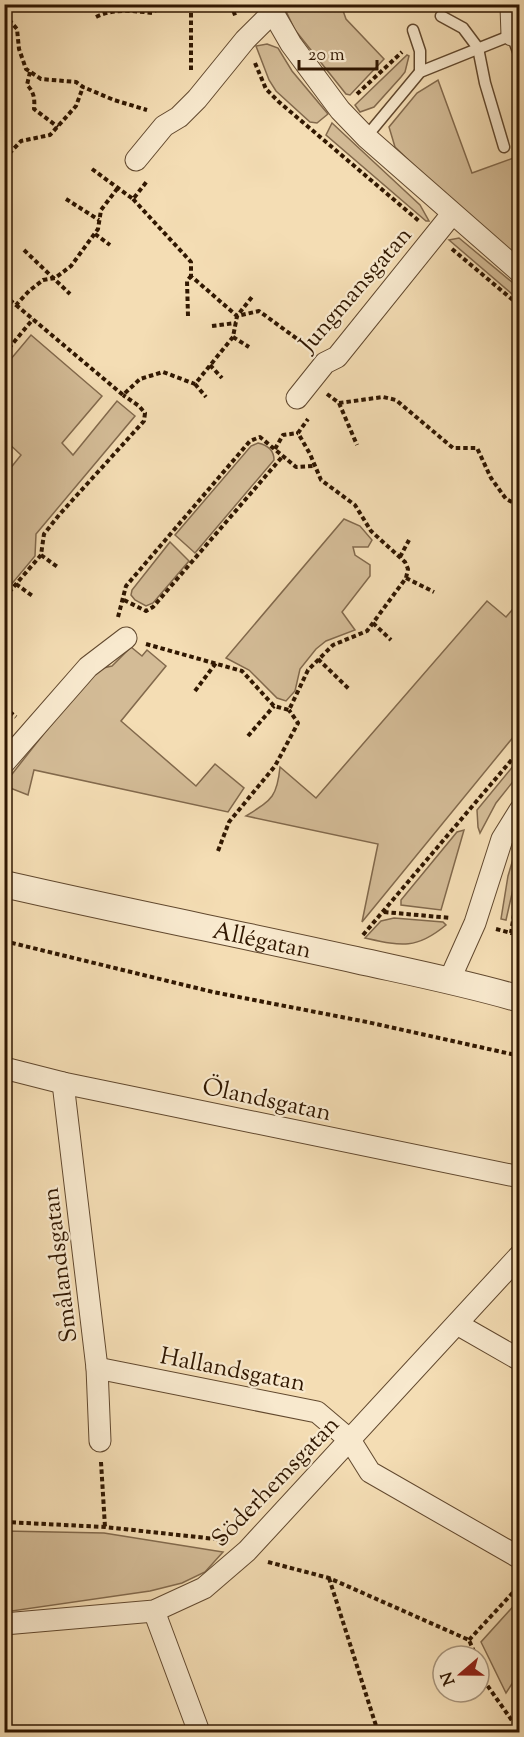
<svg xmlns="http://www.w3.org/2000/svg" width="524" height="1737" font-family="'Sorts Mill Goudy',serif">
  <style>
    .green { fill: #d3bb96; stroke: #82694c; stroke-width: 1.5 }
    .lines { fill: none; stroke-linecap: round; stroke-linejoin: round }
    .service-casing { stroke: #61482e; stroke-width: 13 }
    .minor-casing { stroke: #61482e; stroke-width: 23 }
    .tertiary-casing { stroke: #61482e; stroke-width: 28 }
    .path { stroke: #301701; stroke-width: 4; stroke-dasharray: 4.5 3; stroke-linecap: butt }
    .service { stroke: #f8e9ce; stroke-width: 10 }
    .minor { stroke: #f8e9ce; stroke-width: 21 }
    .tertiary { stroke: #f8e9ce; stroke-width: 26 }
    .labels { text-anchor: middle; stroke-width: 4.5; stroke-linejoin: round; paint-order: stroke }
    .street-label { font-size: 24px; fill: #301701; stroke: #f8e9ce }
  </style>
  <rect width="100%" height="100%" fill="#f4ddb4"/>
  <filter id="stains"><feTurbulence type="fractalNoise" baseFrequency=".00333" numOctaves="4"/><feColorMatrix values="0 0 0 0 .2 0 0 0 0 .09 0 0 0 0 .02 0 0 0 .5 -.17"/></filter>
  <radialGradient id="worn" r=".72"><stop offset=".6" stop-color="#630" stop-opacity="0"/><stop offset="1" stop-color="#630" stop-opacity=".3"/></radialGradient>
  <g class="green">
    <polygon points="283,5 341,5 346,19 384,59 350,95 346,94 295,30"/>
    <polygon points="267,44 278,48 292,71 328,114 317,123 310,122 276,91 269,80 256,46"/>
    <polygon points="407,55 409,56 405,72 401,77 374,107 360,112 355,105"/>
    <polygon points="438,80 472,173 519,156 519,258 453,203 395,147 389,127 417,93"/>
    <polygon points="332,123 420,205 429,221 426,221 326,135"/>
    <polygon points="459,238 519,288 519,300 449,240"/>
    <polygon points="31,335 102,396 62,443 73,455 117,401 135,416 36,534 35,556 5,592 5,475 21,455 5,440 5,366"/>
    <path d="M 258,443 C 267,445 274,450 274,460 L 195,553 L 175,535 L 251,446 Z"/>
    <polygon points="344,519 360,526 372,540 368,547 353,547 355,555 370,565 370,576 342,612 355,630 326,641 316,649 300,669 295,691 286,701 277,698 249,670 226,658"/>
    <polygon points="170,542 189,561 153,603 146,606 135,600 131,595 132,590"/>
    <path d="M 487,601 L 506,617 L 519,602 L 519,730 L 362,922 L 378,844 L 246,816 C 271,800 277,798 280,767 L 316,798 Z"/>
    <polygon points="131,647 142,656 147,650 166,666 121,721 196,786 215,764 244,788 228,812 34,770 28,795 5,786 5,783 94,670 112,666"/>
    <polygon points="519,759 519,774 496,803 480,833 478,827 477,810"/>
    <polygon points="464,830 441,910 401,905 401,900 457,832"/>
    <polygon points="519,839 519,863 506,920 501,919 508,876"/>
    <path d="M 394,918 L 443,922 L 446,925 C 416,950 401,946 365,938 L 381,921 Z"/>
    <polygon points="4,1531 104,1533 223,1552 205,1572 182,1583 150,1591 5,1612"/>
    <polygon points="519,1600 519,1673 506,1693 481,1642"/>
  </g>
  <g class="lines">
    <g class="service-casing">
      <g id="service">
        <polyline points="441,16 463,28 478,48 485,83 504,147"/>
        <polyline points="413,30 420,51 420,72"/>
        <polyline points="366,137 420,72 512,35 520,57"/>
      </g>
    </g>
    <g class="minor-casing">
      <g id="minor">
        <polyline points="268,4 291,44 340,110 366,137 520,272"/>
        <polyline points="512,35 511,7 518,4"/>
        <polyline points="136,160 164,126 179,117 197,99 245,40 272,13"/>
        <polyline points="297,398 325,363 337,357 452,214"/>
        <polyline points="4,763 88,667 126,638"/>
        <polyline points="449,981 475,923 502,839 520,810"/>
        <polyline points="4,1068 63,1083 520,1177"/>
        <polyline points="63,1083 97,1368 100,1441"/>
        <polyline points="457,1324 520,1360"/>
        <polyline points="97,1368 317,1412 350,1440 370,1472 520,1558"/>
        <polyline points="154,1611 199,1732"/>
        <polyline points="4,1624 154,1611 204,1588 247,1551 520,1255"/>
      </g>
    </g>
    <g class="tertiary-casing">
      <g id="tertiary">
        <path id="s1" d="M 4,884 C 121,911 239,934 356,960 C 410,972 466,983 520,999"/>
      </g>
    </g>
    <g class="path">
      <polyline points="231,4 236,18"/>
      <polyline points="4,14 17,29 19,49 26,69 41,79 76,82 83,87 114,100 147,110"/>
      <path d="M 96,17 C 114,8 134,11 153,13 L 161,4"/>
      <polyline points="255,63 266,89 279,102 419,221"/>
      <polyline points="191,70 191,4"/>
      <path d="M 30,72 L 27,85 C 34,92 35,99 34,109 L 58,127"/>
      <polyline points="357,94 402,52"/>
      <polyline points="4,159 21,141 50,135 76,106 83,87"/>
      <polyline points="92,169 133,199 148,180"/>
      <polyline points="66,199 99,220"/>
      <polyline points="133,199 191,262 191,276 237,316 259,311 300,341 310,346"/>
      <polyline points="95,234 110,245"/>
      <polyline points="452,249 520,306"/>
      <polyline points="24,250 70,294"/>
      <polyline points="4,295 16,305 29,291 43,280 55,278 71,266 98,229 101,210 117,189"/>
      <polyline points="16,305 123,395 140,379 163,372 195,384 233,337 237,316 252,297"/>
      <polyline points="188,316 187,281 191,276"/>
      <polyline points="212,326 236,323"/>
      <polyline points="233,337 249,347"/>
      <polyline points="4,354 33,319"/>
      <polyline points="210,365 222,378"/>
      <polyline points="195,384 206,397"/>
      <polyline points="327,394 339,403 383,397 396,400 453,448 477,448 491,478 506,499 520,506"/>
      <polyline points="339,403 357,445"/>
      <polyline points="275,449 283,435 298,433"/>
      <polyline points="41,555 59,568"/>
      <polyline points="400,557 409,540"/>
      <polyline points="406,578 434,592"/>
      <polyline points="16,584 34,597"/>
      <polyline points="4,598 41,555 44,534 59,515 144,421 145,413 139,406 123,395"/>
      <polyline points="124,600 146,611 153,607 282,457"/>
      <polyline points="118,617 126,586 250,441 260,437 296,467 314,466"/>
      <polyline points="373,623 391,640"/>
      <polyline points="146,644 242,671 274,706 289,710 308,670 333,645 367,631 406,578 408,569 405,562 371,531 355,505 321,480 310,454 298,433 308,419"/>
      <polyline points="318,659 349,689"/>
      <polyline points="195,691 216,663"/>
      <polyline points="4,707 16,717"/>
      <polyline points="248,736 274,706"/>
      <polyline points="218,851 229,822 275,766 298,723 289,710"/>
      <polyline points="384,912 451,918"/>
      <polyline points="496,929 511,933 520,877"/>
      <polyline points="363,935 520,750"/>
      <polyline points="4,941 213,992 367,1022 520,1056"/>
      <polyline points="101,1462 105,1527"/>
      <polyline points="4,1522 105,1527 225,1540"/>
      <polyline points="268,1562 329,1578 469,1640 476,1656"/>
      <polyline points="329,1578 378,1732"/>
      <polyline points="469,1640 520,1585"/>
      <polyline points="479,1665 487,1685 520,1732"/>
      <polyline points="4,1731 5,1732"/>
    </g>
    <use href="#service" class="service"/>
    <use href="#minor" class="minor"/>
    <use href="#tertiary" class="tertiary"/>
  </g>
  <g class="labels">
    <g class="street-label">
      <text transform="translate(355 289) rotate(-49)" y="8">Jungmansgatan</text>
      <text dy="8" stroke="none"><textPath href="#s1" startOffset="264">Allégatan</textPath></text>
      <text transform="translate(267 1099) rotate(12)" y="8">Ölandsgatan</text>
      <text transform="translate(59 1265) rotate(-97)" y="8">Smålandsgatan</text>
      <text transform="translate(233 1369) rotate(11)" y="8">Hallandsgatan</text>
      <text transform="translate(275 1481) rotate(-46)" y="8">Söderhemsgatan</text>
    </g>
  </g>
  <rect width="524" height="1737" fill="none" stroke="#f4ddb4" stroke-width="24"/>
  <rect x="6" y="6" width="512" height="1725" fill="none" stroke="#301701" stroke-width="3"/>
  <rect x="12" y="12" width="500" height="1713" fill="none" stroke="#301701" stroke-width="1.5"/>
  <g transform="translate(461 1674) rotate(250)"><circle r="28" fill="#f8e9ce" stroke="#a8957c" stroke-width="1.5"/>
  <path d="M0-4.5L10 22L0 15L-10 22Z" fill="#8f2418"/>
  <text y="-9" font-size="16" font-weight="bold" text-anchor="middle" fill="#301701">N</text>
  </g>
  <path d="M299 60v9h78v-9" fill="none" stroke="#301701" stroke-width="3"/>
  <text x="308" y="60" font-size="18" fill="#301701" stroke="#f8e9ce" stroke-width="4.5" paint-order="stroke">20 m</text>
  <rect width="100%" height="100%" filter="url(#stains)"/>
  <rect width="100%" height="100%" fill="url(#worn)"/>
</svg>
